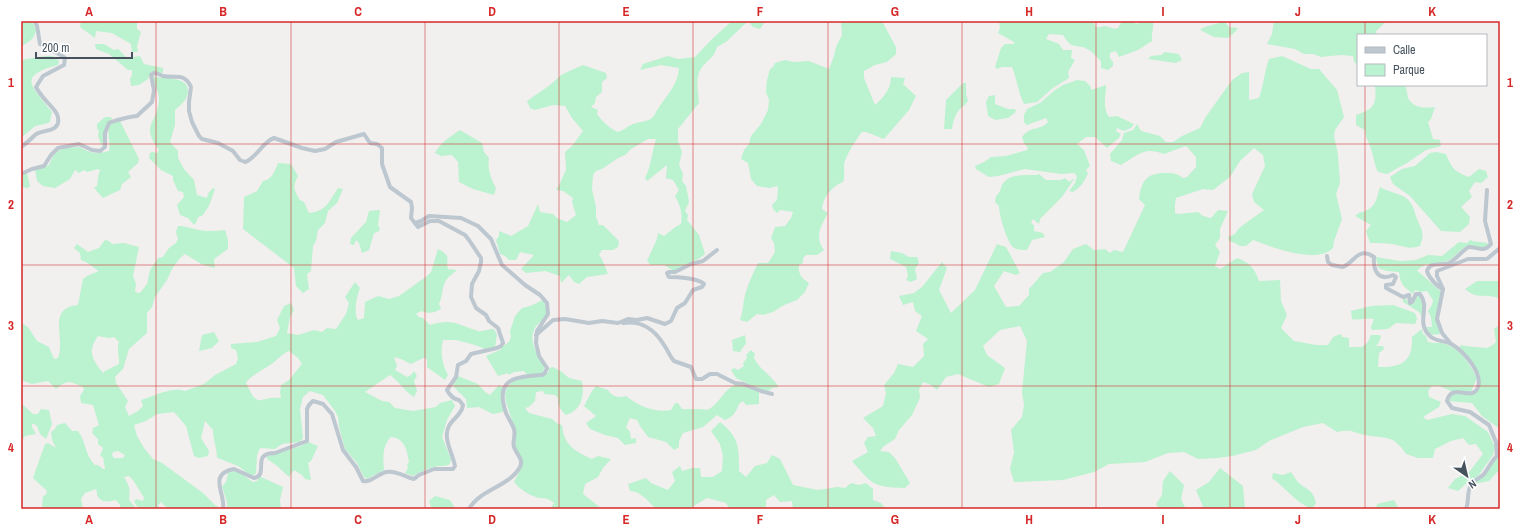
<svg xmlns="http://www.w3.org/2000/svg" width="1521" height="530" font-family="'Archivo Narrow',sans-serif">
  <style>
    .green { fill: #bbf2cf; fill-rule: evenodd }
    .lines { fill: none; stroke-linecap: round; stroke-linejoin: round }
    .minor { stroke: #bcc7cf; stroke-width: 4 }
    .grid { fill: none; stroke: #d62828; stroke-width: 1; stroke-opacity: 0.55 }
    .neatline { fill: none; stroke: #d62828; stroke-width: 1.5 }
    .grid-label { font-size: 13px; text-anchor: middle; font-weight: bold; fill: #d62828 }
  </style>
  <rect width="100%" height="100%" fill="#f2efef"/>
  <g class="green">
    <path d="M 21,21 L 32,22 C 41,33 31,42 21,46 Z"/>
    <polygon points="81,21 137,21 137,29 141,32 137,46 138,52 132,52 131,44 112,33 96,31 95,38 80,27"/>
    <path d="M 732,21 L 767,21 L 764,23 L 760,29 L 753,27 L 748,21 L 726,42 L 717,47 C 714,57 711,57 704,65 C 694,74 698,91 699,103 L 678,129 L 678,141 L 682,152 L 679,165 L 683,174 L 682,181 L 686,186 L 689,202 L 685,211 L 688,215 L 687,220 L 699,235 L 705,254 L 700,258 L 674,271 L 664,265 L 651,265 L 647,261 L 657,239 L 658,233 L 664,236 C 670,232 674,227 681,224 C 683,213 680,205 675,196 L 679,190 L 673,180 L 666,178 L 667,165 L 647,181 L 645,178 C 651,167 652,151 656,139 L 648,139 L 631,149 L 625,155 L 618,158 L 602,169 L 596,171 L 593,175 L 592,189 L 596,207 L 596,217 L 599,225 L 603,225 L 619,241 L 618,247 L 613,250 L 602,250 L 599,255 L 602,259 L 608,274 L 587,277 L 579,284 L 574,282 L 569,275 L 561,283 L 560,276 L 545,271 L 526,273 L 521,269 L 534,255 L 520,252 L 516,260 L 509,260 L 505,256 L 500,254 L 496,240 L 499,236 L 499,231 L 511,236 L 528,226 L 538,204 L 540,212 L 553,214 L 557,218 L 567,222 L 576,215 L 572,202 L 573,198 L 563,191 L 556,190 C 558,188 566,171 566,169 C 566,163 565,157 565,152 L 572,146 L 583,131 L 572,118 L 565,106 L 553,105 L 535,110 L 530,108 L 527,101 L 550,85 L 561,75 L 576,68 L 583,65 L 606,73 L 607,78 L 602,82 L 602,92 L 596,97 L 595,103 L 591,107 L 598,110 L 597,114 C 603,122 609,128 618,132 C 624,130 625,128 631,125 C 638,121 647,123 653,117 C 655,115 656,111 658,109 C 666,96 678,85 679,68 L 661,65 L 640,70 L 643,64 L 668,56 L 678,59 L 695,57 L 712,39 Z"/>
    <path d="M 841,21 L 882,21 L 896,47 L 896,54 L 887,62 L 875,65 L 864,71 L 864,78 L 875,105 C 884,97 891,89 891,77 L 905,78 L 903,84 L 916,96 L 909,110 L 884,139 L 866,132 L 862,132 C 857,138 844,158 844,166 C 844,172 845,176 843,182 C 832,186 823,197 822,209 L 828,213 C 821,226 814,237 824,250 L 817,255 L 806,255 L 803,258 L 803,263 L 799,265 C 798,274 801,278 809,283 L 805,292 L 797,300 L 784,305 L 773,312 L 763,315 L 757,314 L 747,322 L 740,320 C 743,312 743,303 745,295 C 748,284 753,273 758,263 L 768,263 L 775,252 L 774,243 L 771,238 L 775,227 L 785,226 L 791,218 L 793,212 L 780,210 L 777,213 L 773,209 L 772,205 L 777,200 L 778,186 L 769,188 L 757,186 L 751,179 L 748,163 L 741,159 L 744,150 L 749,144 L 751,136 L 761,124 L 768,110 L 769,100 L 766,92 L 767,80 L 770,69 L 773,67 L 775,63 L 785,60 L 794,62 L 809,61 L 829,69 L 834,56 L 836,47 L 842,35 Z"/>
    <path d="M 999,21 L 1093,21 L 1096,27 C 1100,28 1101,26 1105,26 C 1111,27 1113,30 1118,28 L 1122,21 L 1133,21 L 1136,24 C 1142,22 1147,20 1153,22 C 1154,29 1151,34 1152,41 L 1138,50 L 1119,57 L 1116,51 L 1110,53 L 1110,58 L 1113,62 L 1113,66 L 1108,70 L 1101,68 L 1101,61 C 1097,58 1094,53 1089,50 C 1076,42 1073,52 1063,35 L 1049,34 L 1046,39 L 1059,44 L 1063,50 L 1072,50 L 1071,58 L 1075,60 L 1068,72 L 1069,78 L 1053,88 L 1037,102 L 1024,104 C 1018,92 1017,79 1012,67 L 1002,67 L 997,69 L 995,67 L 1001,48 L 1005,44 L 1014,44 L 1014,42 L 998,33 L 1000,28 Z"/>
    <path d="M 1224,21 L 1229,27 L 1238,28 L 1235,32 L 1228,38 L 1214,37 L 1200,30 C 1205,25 1217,25 1224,21 Z"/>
    <polygon points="1274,21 1387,21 1376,31 1377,35 1358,35 1358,65 1354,62 1353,56 1341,55 1321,57 1313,54 1304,54 1295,49 1267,44 1272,34"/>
    <polygon points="95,44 104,44 114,50 118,49 127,58 140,56 144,64 163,68 163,73 151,72 148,79 139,85 131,86 130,79 132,75 132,70 128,70 109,54 96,49"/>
    <polygon points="1165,52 1179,54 1182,60 1176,63 1148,59 1151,56 1161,55"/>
    <path d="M 45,56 L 52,56 L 59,61 L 58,65 C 16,76 32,86 52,112 L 50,122 L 45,124 L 35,126 L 21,138 L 21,60 Z"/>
    <path d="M 1282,56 L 1311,69 L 1319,69 L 1337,90 L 1344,117 L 1335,130 L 1334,136 L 1338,154 L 1340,183 L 1336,194 L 1342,219 L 1334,241 L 1333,248 C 1331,250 1328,252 1325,253 C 1306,260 1271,247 1253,240 L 1246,246 L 1240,246 L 1235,243 L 1229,241 L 1228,237 L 1235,234 L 1239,228 L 1264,210 L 1254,202 L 1252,194 L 1265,166 L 1263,155 L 1254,148 L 1240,161 L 1230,177 L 1213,190 L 1203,189 L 1176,198 L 1175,204 L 1175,213 L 1178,214 L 1198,212 L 1203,216 L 1211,218 L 1218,210 L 1228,211 L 1220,229 L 1220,238 L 1215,245 L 1220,252 L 1215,266 L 1220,269 L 1237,258 C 1250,263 1254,267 1259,281 L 1280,280 L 1281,301 L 1287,315 L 1281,328 L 1294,341 L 1316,345 L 1328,345 L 1333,337 L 1341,334 L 1342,337 L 1349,338 L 1349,347 L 1362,347 L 1368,342 L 1371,335 L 1380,335 L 1381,337 L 1378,344 L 1375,346 L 1383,346 L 1384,349 L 1379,353 L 1378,367 C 1401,368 1413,362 1412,337 L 1422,329 L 1423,334 L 1426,336 L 1428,342 C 1432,343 1436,343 1440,343 C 1458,345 1470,364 1477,378 L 1471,392 L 1451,391 L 1439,386 L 1432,386 L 1428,391 L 1429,397 L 1441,402 L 1439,407 L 1423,417 L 1427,420 L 1452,414 L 1465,416 L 1488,432 L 1495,447 L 1493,455 L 1478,476 L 1468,482 L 1458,491 L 1448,488 L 1455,479 L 1470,471 L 1483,454 L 1476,444 L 1469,445 L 1463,438 L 1451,441 L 1435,449 L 1433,458 L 1418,458 L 1406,454 C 1393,434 1386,439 1365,435 C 1351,432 1352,429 1337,432 L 1323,423 L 1303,427 L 1269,441 L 1256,450 L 1232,456 L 1217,458 L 1198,459 L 1184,452 L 1168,453 L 1145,462 L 1109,464 L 1094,472 L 1063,480 L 1014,482 L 1010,469 L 1014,452 L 1011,430 L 1022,417 L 1024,405 L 1022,392 L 1027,341 L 1020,326 L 1000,330 L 983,346 L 987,355 L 1005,368 L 999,384 L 989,387 L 958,374 L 946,377 L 937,390 L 931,385 L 923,382 L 919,390 L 920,398 L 912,415 L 899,430 L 895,439 L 884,446 L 880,451 L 889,452 L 895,458 L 910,483 L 905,488 C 873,487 873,485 852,461 L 868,452 L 864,443 L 868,437 L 876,436 L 873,428 L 863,418 L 883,406 L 886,393 L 884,385 L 894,373 L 898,364 L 913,367 L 924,356 L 923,344 L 928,339 L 916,331 L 922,316 L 915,311 L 913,302 L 903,305 L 899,296 L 914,293 L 922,287 L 942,262 L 947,268 L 939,290 L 951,313 L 975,290 L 997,244 L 1006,247 L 1020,273 L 1016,275 L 1004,271 L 994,286 L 1006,307 L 1019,306 L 1029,295 L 1029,289 L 1043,273 L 1050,272 L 1064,262 L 1073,249 L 1086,244 L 1094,250 L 1105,249 L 1110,253 L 1114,250 L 1123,252 L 1145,205 L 1139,199 C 1141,182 1146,173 1165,173 C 1173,173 1176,173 1183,178 L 1187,177 L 1196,167 L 1196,157 L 1186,146 L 1164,154 C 1144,146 1138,155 1121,165 L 1111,161 L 1110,154 L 1122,140 L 1124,133 L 1133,130 L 1137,124 L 1141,131 L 1160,136 L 1166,142 L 1173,142 L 1182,136 L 1200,128 L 1205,118 L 1232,80 L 1242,73 L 1249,72 L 1249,100 L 1259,98 C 1264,84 1264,73 1269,59 Z"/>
    <path d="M 153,76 C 163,80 189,75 188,92 C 187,100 181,105 175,110 L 175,125 L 170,142 L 178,151 L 178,158 L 184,169 L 194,180 L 197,195 L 207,198 C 208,193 209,191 214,188 L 215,189 L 209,206 L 202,216 L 198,217 L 197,221 L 194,225 L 188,218 L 180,215 L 177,205 L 184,197 L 183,192 L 178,191 L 173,180 L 173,176 L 161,170 L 149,158 L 150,153 L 152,152 L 157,153 L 159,150 C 140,124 157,125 159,100 C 160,92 153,84 153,76 Z"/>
    <path d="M 1077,80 L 1085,81 L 1091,87 L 1091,90 L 1106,85 C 1106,97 1102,107 1109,117 L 1117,116 L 1134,124 L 1131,128 L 1124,131 L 1117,128 L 1116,131 L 1121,134 L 1119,138 L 1107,148 L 1095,137 L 1086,137 L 1077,144 L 1084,150 L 1090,166 L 1086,170 L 1088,173 C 1085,181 1081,187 1073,192 L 1069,191 L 1075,183 L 1077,176 L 1074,173 L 1061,174 L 1025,169 L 998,176 L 989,177 L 976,169 L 975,166 L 984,162 L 991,157 L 1006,156 L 1027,150 L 1028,148 L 1024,143 L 1022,137 C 1031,125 1041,131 1048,122 L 1046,118 L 1027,125 L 1024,122 L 1024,115 L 1027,109 L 1040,103 L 1055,90 L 1063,85 Z"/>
    <path d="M 963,83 L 966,83 L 966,94 L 968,101 C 965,105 964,105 961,108 C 955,113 953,122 952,129 L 944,129 L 946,100 Z"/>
    <path d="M 1375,85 L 1405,85 C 1407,89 1407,94 1408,98 C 1414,109 1425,108 1435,107 L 1431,119 L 1428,122 L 1433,139 L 1440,140 L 1441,146 L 1426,150 L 1407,163 L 1387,174 L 1378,172 C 1374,164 1374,157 1371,149 C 1369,142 1365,137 1365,130 L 1356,125 L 1356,115 C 1374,109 1377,105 1375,85 Z"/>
    <polygon points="995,95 995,104 1008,109 1015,109 1016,112 1008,118 995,120 988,116 986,102 989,96"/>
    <polygon points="105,117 111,117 112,119 106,125 102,147 98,136 99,130 97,129 97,124"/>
    <path d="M 120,121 L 139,159 L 138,163 L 128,172 L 131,177 L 122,184 L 120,190 L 103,198 L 94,188 L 97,186 L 99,172 L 101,171 L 98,169 L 87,172 L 84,170 L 79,173 L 75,170 L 70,179 L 55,188 L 43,186 L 37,181 L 35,169 L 49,165 L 53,156 L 58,151 L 65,148 L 80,147 C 91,154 97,154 109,151 C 112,141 105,134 111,123 Z"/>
    <path d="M 460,130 L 482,143 L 484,152 L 489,158 C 487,168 491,179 496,188 L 494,195 L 473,189 L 459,182 L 458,162 L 452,155 L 441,156 L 435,153 C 441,142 450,137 460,130 Z"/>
    <path d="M 1437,152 L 1446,154 C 1452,169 1454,171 1469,177 L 1479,169 L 1486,171 L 1488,177 L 1481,183 L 1475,182 L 1469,191 L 1472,197 L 1461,207 L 1470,217 L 1469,224 L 1460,232 L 1441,231 L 1410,196 L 1393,184 L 1390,177 L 1402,169 L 1415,166 L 1430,153 Z"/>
    <path d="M 278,163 L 291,164 L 298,176 C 292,187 294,190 300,200 L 304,202 L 309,213 C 327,211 329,201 338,188 L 343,189 L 337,203 L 328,211 L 325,223 L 318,230 L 316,241 L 313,246 L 311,271 L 307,274 L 309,289 L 303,293 L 296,286 L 294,268 L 243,229 L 244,197 L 257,191 L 263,181 C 272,180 275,170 278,163 Z"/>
    <polygon points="27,173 30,186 28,188 22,187 21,175"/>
    <path d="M 1039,174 L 1046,180 L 1061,180 L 1065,178 L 1069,182 L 1073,179 L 1074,179 L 1062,197 L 1040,219 L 1039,224 L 1033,219 L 1031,222 L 1034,226 L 1034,231 L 1043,233 L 1045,237 L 1032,240 L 1027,250 C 1022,250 1018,250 1014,248 C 1007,243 999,215 999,206 L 995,202 L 996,196 C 1000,193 1000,190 1002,185 C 1009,173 1025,175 1037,175 Z"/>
    <path d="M 1380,187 C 1389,193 1404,193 1410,202 C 1414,207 1415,214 1417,219 C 1422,231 1425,233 1420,246 C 1408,250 1404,246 1392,244 C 1385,243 1378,243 1370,243 L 1366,231 L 1371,225 L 1355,216 C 1360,211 1362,213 1367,210 C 1377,206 1377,195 1380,187 Z"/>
    <polygon points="380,210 378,225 380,229 378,232 374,233 369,250 362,253 359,243 356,240 354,245 350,244 351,238 366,222 369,211"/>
    <path d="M 178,226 C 185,226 188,228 195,229 C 205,232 215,231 225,230 L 228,240 L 228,249 L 214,259 L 215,268 L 203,265 L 185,254 L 180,258 L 172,269 L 167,280 L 155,297 L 152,307 L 147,313 L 147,333 L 129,349 L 123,369 L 115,377 L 116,383 L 128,401 L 125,407 L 129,416 L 138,411 L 143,406 L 141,400 C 153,396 173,386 185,391 L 204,384 L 215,375 L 236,364 L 238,358 L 236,350 L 231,348 L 231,344 L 257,342 L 276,336 L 280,328 L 277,320 L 284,306 L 291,303 L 294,310 L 290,317 L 287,333 L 298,335 L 314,330 L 322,332 L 327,328 L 336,329 L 346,314 L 349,303 L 345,297 L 355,282 L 360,288 C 357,296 353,312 358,320 L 364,318 L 365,302 L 378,296 L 389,299 L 399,296 L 427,276 L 431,272 L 438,249 C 453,257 445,258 448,269 L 457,270 C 454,273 450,275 447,279 C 442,284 443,296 439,304 L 441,309 C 434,313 429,314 421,311 L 416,314 L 419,317 L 423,318 L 430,325 C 453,318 458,325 478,331 C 482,332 489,329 494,329 L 497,335 L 495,347 L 485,349 L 475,345 L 456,340 L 443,340 C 440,351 442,365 448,375 L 445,380 L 427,367 L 427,359 L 423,358 L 411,364 L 401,359 L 394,357 L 397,366 L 395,370 L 407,377 L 411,375 L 414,371 L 417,376 L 414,381 L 417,391 L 414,397 C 404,391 399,381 390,375 L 365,392 L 382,401 L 389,402 L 395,408 L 413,411 L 436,407 L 440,403 L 452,400 L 455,406 L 447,420 L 442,437 L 451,459 L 450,464 C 445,467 440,465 434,467 C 427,469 420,472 413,476 L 405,473 L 408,468 L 407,465 L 409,462 C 407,451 405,438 391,437 C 382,446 383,458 384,470 L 367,479 L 364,477 L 357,463 L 345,449 L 339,427 L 338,417 L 335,411 L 323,395 L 310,391 L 303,397 L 300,409 L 303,438 L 300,442 L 282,444 L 275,449 L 260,448 L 257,455 L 256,473 L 254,475 C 248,476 243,469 238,466 C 235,465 219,458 217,458 C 217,448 213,440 213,430 L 205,421 L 201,438 L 209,451 L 208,456 L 199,458 L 194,456 L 186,426 L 174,412 L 157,414 L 146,421 L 134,425 L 137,436 L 144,448 L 153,459 L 162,463 L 203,493 L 216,506 L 218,506 L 218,509 L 168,509 L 161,502 L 158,505 L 160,509 L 139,509 L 134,502 L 136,499 L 143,501 L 144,497 C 138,490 136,482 129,476 L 124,477 C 130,487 130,489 129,500 L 135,507 L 133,509 L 120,509 L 120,505 L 116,500 C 107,502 101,503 97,495 L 97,492 L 96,489 L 85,493 L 81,499 L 83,509 L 42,509 L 43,496 L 46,495 L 47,491 L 33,478 L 45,444 L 48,443 L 56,448 L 52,440 L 51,432 L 55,429 L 57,425 L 65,423 L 72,431 L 78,431 C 87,443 84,454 95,465 L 98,465 L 103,469 L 105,469 L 103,457 L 100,456 L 103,448 L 98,444 L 98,439 L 92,433 L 93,428 L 99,425 L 93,405 L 81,403 L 80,396 L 84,390 L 83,387 C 70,382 68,379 56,389 L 48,381 L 32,384 L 21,380 L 21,323 L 28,327 L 37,341 L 49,347 L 54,359 L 58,358 C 66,338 46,308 78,305 L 83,279 L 87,276 L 99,271 C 92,267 88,262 81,260 L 80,253 L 74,248 L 77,244 L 88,252 L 99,248 L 105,240 L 109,241 L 112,244 L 124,243 L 139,247 L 133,276 L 136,284 L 135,292 L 140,293 L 147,284 L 150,270 L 158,258 L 163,257 L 169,248 L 176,243 L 178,239 L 176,232 ZM 98,336 L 109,338 L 114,337 L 119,342 C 116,350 120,356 119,364 L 105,371 L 103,373 C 92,359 87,352 98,336 ZM 289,351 L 298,358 L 302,364 L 289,380 L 281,385 L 280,393 L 281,398 C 258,396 258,411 246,382 C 253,375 262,370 270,365 C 277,361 281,354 289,351 ZM 118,451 L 125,455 L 123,458 L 114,458 L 112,455 L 113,452 Z"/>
    <path d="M 1470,240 C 1476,243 1483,241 1489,244 L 1482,249 C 1478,248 1473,245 1469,246 C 1461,247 1456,257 1449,260 C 1438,266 1426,260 1417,271 C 1426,277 1432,285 1441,291 L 1437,311 L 1440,334 L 1432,335 L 1425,327 L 1432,327 L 1431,317 L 1428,311 L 1432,305 L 1433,300 L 1427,291 L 1420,292 L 1415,290 L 1413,294 C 1404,287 1400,284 1399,272 L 1387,271 L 1378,268 L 1376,257 L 1400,261 L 1416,260 L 1428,255 L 1442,256 L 1459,242 L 1467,243 Z"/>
    <polygon points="891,251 902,253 909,257 917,257 919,263 915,269 917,279 911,282 906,280 908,276 906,267 890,259"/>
    <path d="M 1477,281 L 1500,281 L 1500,299 C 1487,292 1478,301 1465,289 Z"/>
    <path d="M 1418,295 C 1423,300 1423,309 1422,317 L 1419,312 L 1403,302 L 1403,299 L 1406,298 L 1408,303 L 1413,304 Z"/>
    <path d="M 543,300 L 547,310 L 546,316 C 543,320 537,324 535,328 C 527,343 539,355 544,367 L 543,373 L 528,376 L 524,371 L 514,372 L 509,375 L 508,373 L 498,376 L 486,356 L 500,350 L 503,346 L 509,342 L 511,337 L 510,331 L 515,316 L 522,308 L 530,306 Z"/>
    <path d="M 1393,305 L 1415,313 L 1417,319 L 1415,324 L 1396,323 L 1388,329 L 1372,330 L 1371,327 L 1374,319 C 1366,317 1359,321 1352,319 L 1351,311 L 1371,306 Z"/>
    <path d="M 1500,325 L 1500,392 L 1498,398 L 1500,402 L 1500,429 L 1482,416 L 1472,403 L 1449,401 L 1453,393 C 1464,393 1472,398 1480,388 L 1480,375 L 1459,349 L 1461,345 C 1464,346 1485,348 1487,348 C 1490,347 1494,344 1496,342 L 1494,329 Z"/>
    <polygon points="214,332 219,341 212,348 199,351 202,335"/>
    <polygon points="745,335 746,343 740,352 733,351 732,340"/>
    <path d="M 751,350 L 755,354 L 754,358 C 760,370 772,376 779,387 L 772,388 L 767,392 L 760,390 L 736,378 L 731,370 L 734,368 L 738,370 L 744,366 L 743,363 L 747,358 L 746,355 Z"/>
    <path d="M 553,367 L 562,372 L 569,378 L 582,381 C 584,390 583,404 575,410 C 573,412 569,414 566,415 C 561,410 557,405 558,398 L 555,395 L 544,394 L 543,391 L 536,392 L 535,401 L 529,407 L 525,408 L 529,413 L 552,419 L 558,424 L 562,425 C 564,445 574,451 592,459 L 598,456 L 611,459 L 603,468 L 598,477 L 585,484 L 583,494 L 602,509 L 550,509 L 554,503 C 545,496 545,500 536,497 C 527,494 520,489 514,482 L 522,466 L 515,448 L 516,433 L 506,402 L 505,394 L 507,387 L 514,380 L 547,374 L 549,371 L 549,368 Z"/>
    <polygon points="458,376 478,384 485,392 490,395 499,385 502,387 503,412 493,414 479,407 467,408 466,399 453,386"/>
    <path d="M 739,384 L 759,391 L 759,404 L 746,405 L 743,401 L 739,404 C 736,412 733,417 725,420 L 717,415 L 703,427 L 683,433 L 679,441 L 679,447 L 674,450 L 666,442 L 648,437 L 640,426 L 637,420 L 630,418 L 626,427 L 630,432 L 631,439 L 636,438 L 636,443 L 625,445 L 618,438 L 605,435 L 590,429 L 586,423 L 596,416 L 584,406 L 592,391 L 596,386 L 608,390 C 612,397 619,398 626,396 C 638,406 655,413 671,410 L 675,403 L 678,403 L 682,409 C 691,410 699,408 707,410 C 721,404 723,387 739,384 Z"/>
    <polygon points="21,400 23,405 33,414 38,414 41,409 49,410 52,424 46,439 40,434 37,426 34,424 32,424 32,427 36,434 25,436 21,442"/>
    <path d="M 720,422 C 740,438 739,448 739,471 L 746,477 L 755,466 L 767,463 L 772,455 L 780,459 L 793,485 L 818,490 L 837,487 L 845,488 L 851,483 L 859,485 L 866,483 L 873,489 L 873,500 L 881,503 L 886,509 L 793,509 L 792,501 L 780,502 L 774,495 L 766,500 L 766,509 L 730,509 L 726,503 L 707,498 L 689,509 L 653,509 L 654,507 C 647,500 640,491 630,491 L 628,484 L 646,478 L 651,483 L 668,490 L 675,481 L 672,472 L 680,466 L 682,471 L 692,468 L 700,468 L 701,477 L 713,477 L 722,471 L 723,456 L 720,444 L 711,431 Z"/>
    <polygon points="308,442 318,446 311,461 308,463 311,480 305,479 302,475 294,470 289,477 276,465 267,459 267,456 301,446"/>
    <polygon points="1500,455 1500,469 1489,481 1474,484"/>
    <polygon points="1220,468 1243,486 1245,509 1204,509 1196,490 1209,482"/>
    <polygon points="236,470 253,482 257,481 259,476 283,487 280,500 281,509 227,509 227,502 222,486 226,482 228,473"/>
    <polygon points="1170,471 1184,485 1181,499 1186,509 1159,509 1156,504 1162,495 1163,481"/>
    <path d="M 1291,472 C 1293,475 1295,478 1297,481 C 1305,490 1313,488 1316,503 L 1312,509 C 1296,503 1286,488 1272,478 L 1273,473 L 1283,475 Z"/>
    <polygon points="435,496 450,500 455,508 432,509 429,501"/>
    <polygon points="1394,500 1399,509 1376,509 1377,504"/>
  </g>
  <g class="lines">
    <g class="minor">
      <path d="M 21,147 C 27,143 30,140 35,135 C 42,129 55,133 58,123 C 59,118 58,115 55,111 C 49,103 41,97 36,87 L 43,76 L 64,65 L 65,58 C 58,52 48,50 40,44 L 37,26 L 35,21"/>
      <path d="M 21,174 L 32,169 L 44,166 L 51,155 L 58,148 L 79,144 L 92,150 L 100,151 L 105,147 L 105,133 L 109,123 C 113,121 132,116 137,116 L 152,102 L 154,90 L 151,75 L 154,73 C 157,73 160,75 163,76 C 176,79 184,72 191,87 L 189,102 L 189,111 L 192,122 L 199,136 L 202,139 L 218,143 L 233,151 L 240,160 L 245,162 C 257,158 262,142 274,138 L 302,148 L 315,151 L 325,149 L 336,142 L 364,134 L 370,143 L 377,144 L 382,148 L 382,164 L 390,187 L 411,202 L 412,208 L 411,218 L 418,227 L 430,221 L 439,221 L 465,235 L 469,240 L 481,258 L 481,262 L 479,271 L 472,284 L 471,297 L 476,308 L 486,315 L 489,321 L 498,328 L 503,343 L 501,346 L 497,348 L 471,354 L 466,361 L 458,365 L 456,377 L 447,390 C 450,396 453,399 459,400 L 463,405 C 462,415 453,418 449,426 C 442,437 453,454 455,466 L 453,469 L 434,469 L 419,475 L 414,479 C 404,477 397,470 386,472 C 378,474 370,483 363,481 L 356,467 L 343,450 L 332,414 L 323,404 L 313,401 L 309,405 L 307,409 L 307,441 L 275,453 C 250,453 270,475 254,478 L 234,469 C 207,474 226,494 223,509"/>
      <path d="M 415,223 L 421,221 L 429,216 L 461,218 L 478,226 L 491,239 L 502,265 L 525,285 L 540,295 L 547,303 L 548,314 L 537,331 L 536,343 L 539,356 L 547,368 L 545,373 L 542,375 C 515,377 494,378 506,413 C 508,418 512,423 514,429 C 516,436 512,441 514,447 C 516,454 524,459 520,467 C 509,487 480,489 469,509"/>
      <path d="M 1327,256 L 1328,262 L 1332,265 L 1343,267 C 1355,262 1358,246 1374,257 C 1373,270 1378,282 1393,275 L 1396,277 L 1393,284 L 1386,285 L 1386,288 L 1403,297 L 1409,295 L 1410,303 L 1412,302 L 1416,294 L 1420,294 C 1431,309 1415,321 1430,336 C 1435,342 1446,340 1453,345 C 1464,352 1483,373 1478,387 C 1473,403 1452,381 1447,401 L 1452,408 L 1470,412 L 1489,425 L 1496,442 L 1497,456 C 1491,461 1489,468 1484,474 C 1479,479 1473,480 1470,487 C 1467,494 1469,502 1466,509"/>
      <path d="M 1443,289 C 1437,287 1428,276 1427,271 C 1430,261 1441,266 1449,263 C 1457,259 1461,251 1469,247 C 1478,247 1484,253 1491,244 L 1485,221 L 1487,190"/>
      <path d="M 623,323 C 641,320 655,330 664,345 C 668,350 669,356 674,361 L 691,367 L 696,379 L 702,379 L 710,374 L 717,374 L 735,383 L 743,384 L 761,391 L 772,394"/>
      <path d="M 536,335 L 553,320 L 565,319 L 589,323 L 602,321 L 618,323 L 628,319 L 637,320 L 647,318 L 665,324 L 671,321 L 677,308 L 685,303 L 693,290 L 702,287 L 704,284 C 698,278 677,277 669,277 L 667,273 L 669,272 L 675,272 L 691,264 L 703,261 L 717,250"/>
      <polyline points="1451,344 1442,333 1437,319 1443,289 1437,276 1437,271 1468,259 1487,259 1500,248"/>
    </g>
  </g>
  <path class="grid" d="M 156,21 L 156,509M 291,21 L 291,509M 425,21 L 425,509M 559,21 L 559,509M 693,21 L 693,509M 828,21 L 828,509M 962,21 L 962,509M 1096,21 L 1096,509M 1230,21 L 1230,509M 1365,21 L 1365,35M 1365,85 L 1365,509M 21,144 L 1500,144M 21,265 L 1500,265M 21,386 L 1500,386"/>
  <rect width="1521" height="530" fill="none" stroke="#ffffff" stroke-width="44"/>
  <rect x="1357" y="34" width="130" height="52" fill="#ffffff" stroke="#b5babf"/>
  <rect x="1365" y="47" width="20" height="6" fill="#bcc7cf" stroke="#b5babf"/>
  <text x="1393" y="54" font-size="12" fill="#46535e">Calle</text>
  <rect x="1365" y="64" width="20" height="12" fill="#bbf2cf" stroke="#b5babf"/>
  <text x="1393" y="74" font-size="12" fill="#46535e">Parque</text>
  <g transform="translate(1467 476) rotate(146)" stroke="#ffffff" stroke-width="3" paint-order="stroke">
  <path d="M0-3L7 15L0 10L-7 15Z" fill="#46535e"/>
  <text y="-6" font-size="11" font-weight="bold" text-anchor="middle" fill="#46535e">N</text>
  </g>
  <path d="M36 52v6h96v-6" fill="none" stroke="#46535e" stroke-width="2"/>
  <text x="42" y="52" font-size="12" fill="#46535e" stroke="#ffffff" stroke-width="3" paint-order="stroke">200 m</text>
  <rect x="22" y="22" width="1477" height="486" class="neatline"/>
  <g class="grid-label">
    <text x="89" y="16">A</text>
    <text x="223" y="16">B</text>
    <text x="358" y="16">C</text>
    <text x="492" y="16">D</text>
    <text x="626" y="16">E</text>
    <text x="760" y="16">F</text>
    <text x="895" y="16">G</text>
    <text x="1029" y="16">H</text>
    <text x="1163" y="16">I</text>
    <text x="1298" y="16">J</text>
    <text x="1432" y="16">K</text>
    <text x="11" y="87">1</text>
    <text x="1510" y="87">1</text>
    <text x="11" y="209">2</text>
    <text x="1510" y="209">2</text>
    <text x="11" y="330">3</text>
    <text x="1510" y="330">3</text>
    <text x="11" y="452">4</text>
    <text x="1510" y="452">4</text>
    <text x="89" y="524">A</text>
    <text x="223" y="524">B</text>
    <text x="358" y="524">C</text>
    <text x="492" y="524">D</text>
    <text x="626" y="524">E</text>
    <text x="760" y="524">F</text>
    <text x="895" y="524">G</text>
    <text x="1029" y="524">H</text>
    <text x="1163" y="524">I</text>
    <text x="1298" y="524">J</text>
    <text x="1432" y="524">K</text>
  </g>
</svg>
